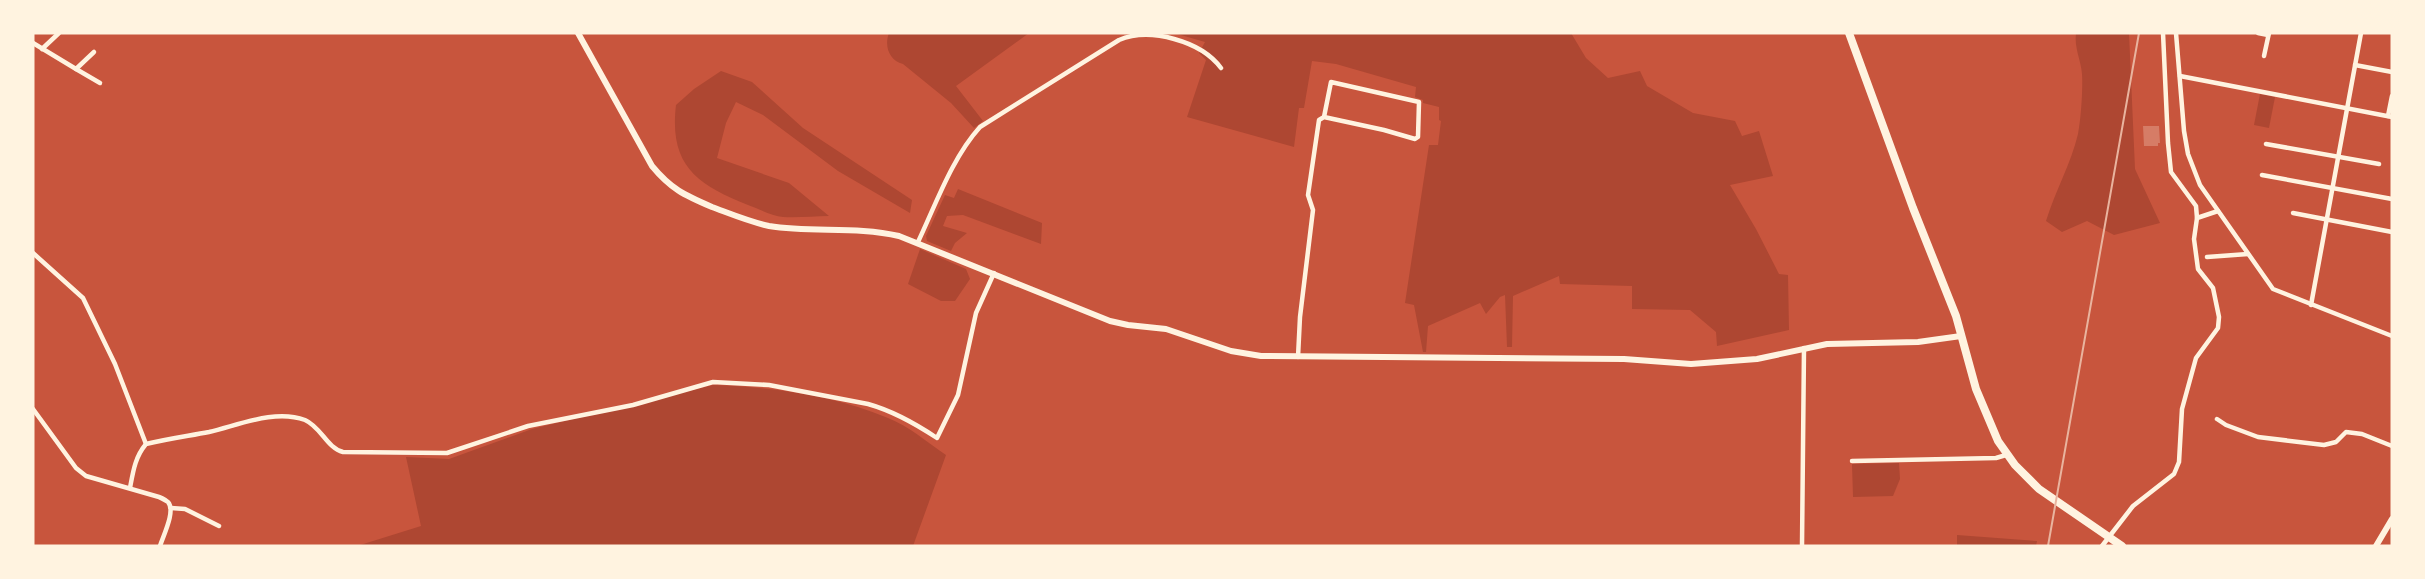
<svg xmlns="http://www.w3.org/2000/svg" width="2425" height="579" font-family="Karla,sans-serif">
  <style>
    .green { fill: #ae4732 }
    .building { fill: #d67c66 }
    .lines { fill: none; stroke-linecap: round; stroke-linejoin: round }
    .minor { stroke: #fff3e0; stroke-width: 4.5 }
    .tertiary { stroke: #fff3e0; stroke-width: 6 }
    .trunk { stroke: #fff3e0; stroke-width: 8 }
    .rail { stroke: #e9b49f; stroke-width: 2 }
  </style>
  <rect width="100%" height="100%" fill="#c8553d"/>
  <g class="green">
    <path d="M 889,33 L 1029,33 L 956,86 L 983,121 L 974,128 L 951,103 L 903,64 C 889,60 884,46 889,33 Z"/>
    <polygon points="1174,33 1571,33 1586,58 1608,78 1640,71 1647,86 1693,113 1735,121 1742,136 1759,131 1773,176 1730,185 1756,229 1779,274 1788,275 1789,330 1717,346 1716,332 1690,310 1632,309 1632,286 1560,284 1559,276 1513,296 1512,347 1507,347 1505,295 1500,297 1486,314 1480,303 1428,326 1426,352 1423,352 1414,305 1405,303 1429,145 1438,145 1441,121 1439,120 1439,107 1423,103 1423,100 1415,97 1416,87 1336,64 1312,61 1304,108 1299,108 1294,147 1187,117 1206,60 1199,53 1205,42"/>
    <path d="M 2076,33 L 2129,33 L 2135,169 L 2160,223 L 2114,235 L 2087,221 L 2062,232 L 2046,221 C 2055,191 2071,164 2078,134 C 2081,119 2083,89 2082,74 C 2081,60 2074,48 2076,33 Z"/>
    <path d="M 721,71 L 752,82 L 803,128 L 912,200 L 910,213 L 838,171 L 763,115 L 736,102 L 726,123 L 717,158 L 789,183 L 829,216 C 814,216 798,218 783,217 C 772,216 759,209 748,205 C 696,184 669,165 676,105 L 694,89 Z"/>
    <polygon points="2260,94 2275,97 2269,128 2254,125"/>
    <polygon points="958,189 1042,223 1041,244 963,215 947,216 943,226 967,233 955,243 951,251 927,241 926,236 945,195 954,198"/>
    <polygon points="920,249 966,269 970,279 955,301 941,301 908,284"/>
    <path d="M 713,385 C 772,387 834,395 888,418 C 909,426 928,443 946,455 L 913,546 L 357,546 L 421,526 L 406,457 L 449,459 L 532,429 Z"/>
    <polygon points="1899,463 1900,479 1893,496 1853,497 1852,464"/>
    <polygon points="1957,535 2037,541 2036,546 1957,546"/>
  </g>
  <polygon class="building" points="2143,126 2159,126 2160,143 2158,143 2158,146 2144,146"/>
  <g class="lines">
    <g class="minor">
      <polyline points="2176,33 2184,131 2188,154 2200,185 2273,289 2392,336"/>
      <polyline points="2258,33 2268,35"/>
      <polyline points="33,43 76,69 94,52"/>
      <polyline points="42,49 59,33"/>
      <polyline points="2264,56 2269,33"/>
      <polyline points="2355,65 2392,72"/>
      <polyline points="76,69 100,83"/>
      <polyline points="2180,76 2392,117"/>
      <polyline points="2388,116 2392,96"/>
      <polyline points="2266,144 2379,164"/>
      <polyline points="2262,175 2392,199"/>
      <polyline points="2293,213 2392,232"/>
      <polyline points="2197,218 2218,211"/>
      <path d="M 918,242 C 936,204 952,158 980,127 L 1119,40 C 1150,27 1201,41 1221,68"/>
      <polyline points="33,253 83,298 115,364 146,444"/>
      <polyline points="2207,257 2248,254"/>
      <polyline points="2311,305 2361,33"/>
      <polyline points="1298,357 1300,317 1313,210 1308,195 1319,120 1324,117 1384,130 1415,139 1418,137 1419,102 1331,82 1324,117"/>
      <path d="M 33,409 L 76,468 L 86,476 L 159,497 C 162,498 165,500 168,502 C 176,511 163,536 160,546"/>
      <polyline points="2217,419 2226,425 2258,437 2324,445 2336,442 2346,432 2362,434 2392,446"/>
      <polyline points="1852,461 1996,458 2006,455"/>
      <path d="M 130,488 C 133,472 135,457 146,444 C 167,439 188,436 209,432 C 239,425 275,409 305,420 C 321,427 327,448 343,452 L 447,453 L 528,426 L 633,405 L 713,382 L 769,385 L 868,404 C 893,411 916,424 937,438 L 958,395 L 976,313 L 994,273"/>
      <polyline points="171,508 185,509 219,526"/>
      <polyline points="1802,546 1804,348"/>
      <polyline points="2102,546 2133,506 2174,474 2179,462 2182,409 2196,358 2218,328 2219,317 2213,288 2198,269 2194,239 2197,218 2196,206 2171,172 2168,143 2163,33"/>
    </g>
    <g class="tertiary">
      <path d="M 578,33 L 652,166 C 671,189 684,195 712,207 C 731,214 750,222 769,226 C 812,233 856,226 899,236 L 1110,321 L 1128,325 L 1166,329 L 1231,351 L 1261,356 L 1624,359 L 1691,364 L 1757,359 L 1827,344 L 1918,342 L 1961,336"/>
      <polyline points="2376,546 2392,519"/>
    </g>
    <polyline class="trunk" points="1849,33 1913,208 1956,316 1976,389 1998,441 2015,465 2039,489 2122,546"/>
    <polyline class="rail" points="2048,546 2139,33"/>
  </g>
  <rect width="2425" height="579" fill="none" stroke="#fff3e0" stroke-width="69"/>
</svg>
